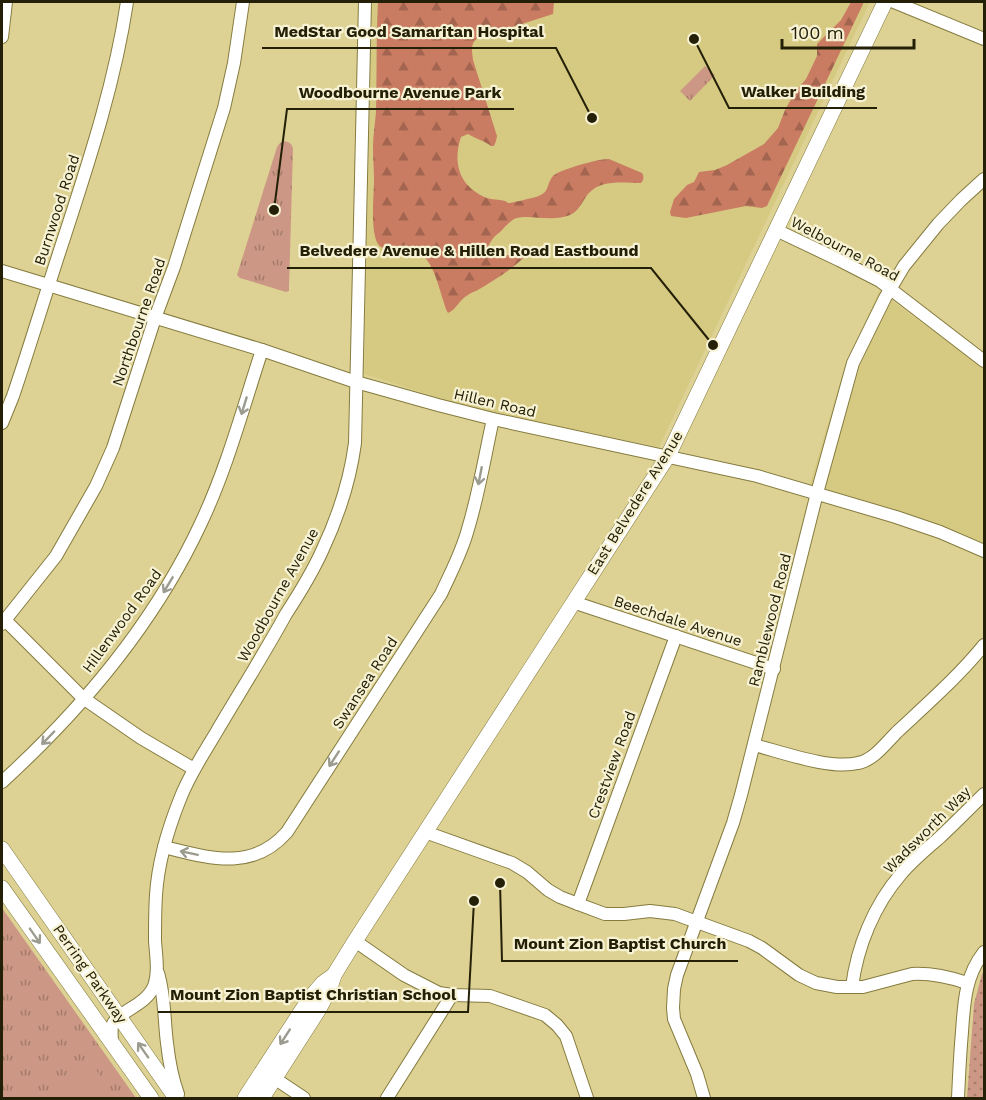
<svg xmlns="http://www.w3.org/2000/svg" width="986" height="1100" font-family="'Work Sans',sans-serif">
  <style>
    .built { fill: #d6ca83 }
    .grass { fill: url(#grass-dots) }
    .forest { fill: url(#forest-firs) }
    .park { fill: url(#park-tufts) }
    .pitch { fill: #cc9784 }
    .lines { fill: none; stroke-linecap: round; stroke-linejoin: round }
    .minor-casing { stroke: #857b3f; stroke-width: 14 }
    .major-casing { stroke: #857b3f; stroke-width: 16 }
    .minor { stroke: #fff; stroke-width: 12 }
    .major { stroke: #fff; stroke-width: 15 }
    .oneway { stroke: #9c9b8f }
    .labels { text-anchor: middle; stroke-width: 4.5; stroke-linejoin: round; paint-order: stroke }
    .street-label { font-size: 15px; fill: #242007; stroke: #f7f2d4 }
    .leader { fill: none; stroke: #242007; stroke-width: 2 }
    .callout-dot { fill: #242007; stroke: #f7f2d4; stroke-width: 2 }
    .callout-label { font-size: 16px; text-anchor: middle; font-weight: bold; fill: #242007; stroke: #f7f2d4; stroke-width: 4.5; stroke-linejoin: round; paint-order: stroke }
  </style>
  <defs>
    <pattern id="grass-dots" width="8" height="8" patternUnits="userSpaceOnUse" patternTransform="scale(1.5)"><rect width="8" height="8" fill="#cc9784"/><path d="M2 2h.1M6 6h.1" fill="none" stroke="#a57b6a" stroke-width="1.8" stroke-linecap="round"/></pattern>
    <pattern id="forest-firs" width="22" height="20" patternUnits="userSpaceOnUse" patternTransform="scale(1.5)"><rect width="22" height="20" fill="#c97c62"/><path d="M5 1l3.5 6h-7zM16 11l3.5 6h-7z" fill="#a3654f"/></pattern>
    <pattern id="park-tufts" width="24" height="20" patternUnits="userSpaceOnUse" patternTransform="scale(1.5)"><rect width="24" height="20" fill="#cc9784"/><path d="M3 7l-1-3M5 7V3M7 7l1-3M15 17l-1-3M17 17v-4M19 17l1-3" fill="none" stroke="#a57b6a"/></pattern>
  </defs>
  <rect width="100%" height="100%" fill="#ddd294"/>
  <g class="built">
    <polygon points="372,2 870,2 659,447 474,409 364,374"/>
    <polygon points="879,291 984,369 984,541 976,550 808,491 843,372"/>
  </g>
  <polygon class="grass" points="984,971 984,1098 967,1098 974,1004 982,974"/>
  <g class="forest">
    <path d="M 378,2 L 554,2 L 553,14 L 478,38 C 470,43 472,51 473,60 L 497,136 L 496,141 L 494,146 L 491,146 C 485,141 476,139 468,134 L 461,137 C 452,164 460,187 487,198 C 492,200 499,199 505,201 C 506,201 507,203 509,203 C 512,203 532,198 536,197 C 551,192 545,186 553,176 C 558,170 601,158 609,159 L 642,173 C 644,176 644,180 641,183 C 623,183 601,179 588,194 C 582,202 579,211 570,215 C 551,223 528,213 514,219 C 509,222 504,228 500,232 C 494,236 489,243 487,250 C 499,261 513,254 526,248 L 529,248 L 531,250 L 529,252 C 515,268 495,280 476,291 C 473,292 470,293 468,295 C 459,300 456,310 448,313 C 445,308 445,305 443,300 C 437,281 433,261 416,249 C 402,239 385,255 378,244 C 370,231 374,196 374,180 C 374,170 373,159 373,148 C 373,136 375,124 376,112 C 377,75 376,38 378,2 Z"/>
    <polygon points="851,2 864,2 767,206 762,208 746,206 686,218 671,216 670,212 674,199 687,185 694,182 699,172 715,170 727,165 764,144 778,128 785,110 795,92 806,79 817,56 817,44 841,20"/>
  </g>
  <g class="park">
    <polygon points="705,66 715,75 690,101 680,91"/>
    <polygon points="284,141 288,142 291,144 293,148 289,288 289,291 286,292 240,278 237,275 277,147 280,143"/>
    <polygon points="2,908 136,1098 2,1098"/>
  </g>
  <polygon class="pitch" points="93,1065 114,1098 39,1098"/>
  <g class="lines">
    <g class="minor-casing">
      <g id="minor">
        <polyline points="894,2 984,39"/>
        <polyline points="2,37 6,2"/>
        <polyline points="776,230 839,260 880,281 984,361"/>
        <polyline points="2,271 262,350 356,382 438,405 493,419 757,476 896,517 940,532 984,551"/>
        <path d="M 2,423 L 13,396 C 31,343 47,289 65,235 C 90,158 115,82 127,2"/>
        <polyline points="573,602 774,669"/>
        <polyline points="5,620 83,698 141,738 194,769"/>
        <polyline points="2,624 56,556 96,486 113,448 155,318 174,267 224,108 234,63 243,2"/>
        <path d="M 754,745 C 782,752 830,770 858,763 C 874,760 886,743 897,732 C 927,704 958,677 984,645"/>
        <path d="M 2,782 C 82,709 155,622 201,523 C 227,468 243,408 262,350"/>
        <path d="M 425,832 L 512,863 L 527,872 L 548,890 L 560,897 L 578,904 L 605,914 L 624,914 L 650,911 L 675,914 L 749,941 L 762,948 L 799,975 L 816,983 L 837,987 L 863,987 L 912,974 C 931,973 949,977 967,983"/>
        <path d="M 164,847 C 209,858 252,872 287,832 L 441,594 C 451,572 462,552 468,529 C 479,493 485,455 493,419"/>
        <polyline points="578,904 676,636"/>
        <polyline points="355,941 404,975 439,993 452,995 490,996 545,1015 557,1025 566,1036 587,1098"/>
        <path d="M 158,973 C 165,996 164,1020 167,1043 C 169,1061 172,1078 178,1094"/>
        <path d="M 852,987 C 857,947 874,905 901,874 C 912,861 925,850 938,839 C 954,824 969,809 984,794"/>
        <path d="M 112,1044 C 112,1038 111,1031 112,1026 C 117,1011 146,1006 154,986 C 159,972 156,955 155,941 C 155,926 155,910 156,895 C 158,863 168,829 180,799 C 189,775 204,753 217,731 C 240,692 264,654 286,614 C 299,594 312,573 322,551 C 338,517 350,481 355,443 L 365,2"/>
        <polyline points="274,1078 304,1098"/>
        <polyline points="387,1098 452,995"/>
        <polyline points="704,1098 697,1074 674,1019 673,1008 674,989 677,975 733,823 741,795 817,493 853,363 885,298 904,266 938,224 961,200 984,179"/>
        <path d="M 958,1098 C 959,1076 960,1054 962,1032 C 964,1003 965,976 984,952"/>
      </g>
    </g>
    <g class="major-casing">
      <g id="major">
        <polyline points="2,849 176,1098"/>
        <polyline points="2,888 151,1098"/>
        <polyline points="245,1098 310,998 323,983 334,975"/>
        <polyline points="262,1098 319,1009 330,988 334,975 355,941 668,456 885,2"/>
      </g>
    </g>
    <use href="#minor" class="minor"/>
    <use href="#major" class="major"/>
  </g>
  <defs><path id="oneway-shaft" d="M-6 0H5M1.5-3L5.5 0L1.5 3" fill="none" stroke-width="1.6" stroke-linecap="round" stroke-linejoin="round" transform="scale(1.5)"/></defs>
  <g class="oneway">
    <use href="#oneway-shaft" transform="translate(244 406) rotate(107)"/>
    <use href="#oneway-shaft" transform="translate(480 476) rotate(101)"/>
    <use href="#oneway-shaft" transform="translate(168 585) rotate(121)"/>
    <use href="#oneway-shaft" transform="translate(48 738) rotate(134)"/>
    <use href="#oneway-shaft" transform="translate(334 759) rotate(123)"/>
    <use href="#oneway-shaft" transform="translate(189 853) rotate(-168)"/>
    <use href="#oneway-shaft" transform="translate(35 936) rotate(55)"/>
    <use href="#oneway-shaft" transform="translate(285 1037) rotate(123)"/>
    <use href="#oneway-shaft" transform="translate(143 1050) rotate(-125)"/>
  </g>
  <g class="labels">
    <g class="street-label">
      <text transform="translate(57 210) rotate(-72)" y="5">Burnwood Road</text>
      <text transform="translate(845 249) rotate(28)" y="5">Welbourne Road</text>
      <text transform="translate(139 322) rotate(-71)" y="5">Northbourne Road</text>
      <text transform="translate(495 403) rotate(13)" y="5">Hillen Road</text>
      <text transform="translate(635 503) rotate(-58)" y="5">East Belvedere Avenue</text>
      <text transform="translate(278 595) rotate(-61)" y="5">Woodbourne Avenue</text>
      <text transform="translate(770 620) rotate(-76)" y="5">Ramblewood Road</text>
      <text transform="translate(122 621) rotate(-54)" y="5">Hillenwood Road</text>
      <text transform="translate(678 621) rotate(18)" y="5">Beechdale Avenue</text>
      <text transform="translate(365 683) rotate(-57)" y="5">Swansea Road</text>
      <text transform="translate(612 765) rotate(-70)" y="5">Crestview Road</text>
      <text transform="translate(927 830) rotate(-45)" y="5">Wadsworth Way</text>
      <text transform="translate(90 974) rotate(55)" y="5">Perring Parkway</text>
    </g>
  </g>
  <path class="leader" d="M592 118L556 48H262M694 39L729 108H877M274 210L287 109H514M713 345L651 268H287M500 883L502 961H738M474 901L468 1012H158"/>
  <g class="callout-dot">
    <circle cx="592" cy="118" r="6"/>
    <circle cx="694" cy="39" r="6"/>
    <circle cx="274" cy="210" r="6"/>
    <circle cx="713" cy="345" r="6"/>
    <circle cx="500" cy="883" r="6"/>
    <circle cx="474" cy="901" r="6"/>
  </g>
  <g class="callout-label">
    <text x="409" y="37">MedStar Good Samaritan Hospital</text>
    <text x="803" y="97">Walker Building</text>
    <text x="400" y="98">Woodbourne Avenue Park</text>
    <text x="469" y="256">Belvedere Avenue &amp; Hillen Road Eastbound</text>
    <text x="620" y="949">Mount Zion Baptist Church</text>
    <text x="313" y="1000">Mount Zion Baptist Christian School</text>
  </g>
  <rect width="986" height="1100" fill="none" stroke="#242007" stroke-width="6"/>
  <path d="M782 39v9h132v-9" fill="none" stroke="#242007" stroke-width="3"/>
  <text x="791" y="39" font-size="18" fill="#242007" stroke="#f7f2d4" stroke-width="4.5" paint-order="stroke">100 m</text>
</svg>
